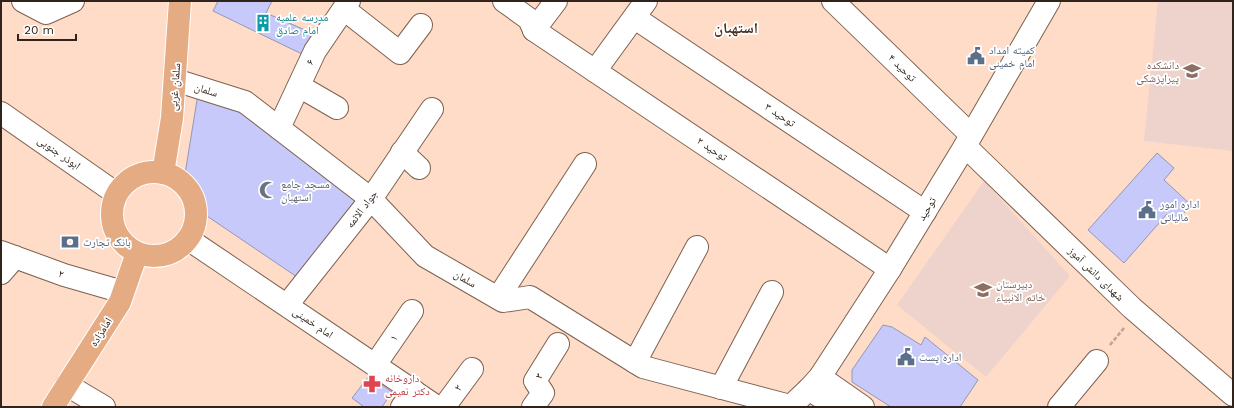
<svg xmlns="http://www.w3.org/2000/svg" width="1234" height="408" font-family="'Work Sans','Noto Naskh Arabic',sans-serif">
<rect width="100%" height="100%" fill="#fedcc7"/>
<g fill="#edd3cc">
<polygon points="1158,1 1233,1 1233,151 1144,141"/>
<polygon points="984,181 1070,276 986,377 897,305"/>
</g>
<g fill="#c6c9f9" stroke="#9497b7">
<polygon points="218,1 272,1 266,13 312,33 304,55 213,11"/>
<polygon points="198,94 234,104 358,200 300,279 201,212 184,180"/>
<polygon points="1157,153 1174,168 1164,180 1191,205 1176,222 1167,214 1124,263 1088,230"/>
<polygon points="883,325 892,327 921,345 925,337 978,380 960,407 891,407 852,382 852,370"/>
<polygon points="369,376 392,392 382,407 364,407 352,398"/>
</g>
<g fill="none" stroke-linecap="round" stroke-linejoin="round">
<g stroke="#7e614f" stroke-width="24">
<g id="minor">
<polyline points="23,1 46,13 73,1"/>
<polyline points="504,1 529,19 534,30"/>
<polyline points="833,1 971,135"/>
<polyline points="344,9 400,53 421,25"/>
<polyline points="635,18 925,212"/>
<polyline points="534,30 890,269"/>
<polyline points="534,30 556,1"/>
<polyline points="595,71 646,1"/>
<polyline points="175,80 245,102 371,199 425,256 503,301 530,297 643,367 790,406"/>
<polyline points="299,86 337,108"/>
<polyline points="1,113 117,194"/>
<polyline points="279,128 315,51 349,1"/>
<polyline points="965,146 1132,308 1233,395"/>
<polyline points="402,152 419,168"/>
<polyline points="188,239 437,407"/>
<polyline points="1,252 64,275 123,292"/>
<polyline points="1,273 15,257"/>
<polyline points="498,298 585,164"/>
<polyline points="287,305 371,199 432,109"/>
<polyline points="635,362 697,247"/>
<polyline points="375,365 412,311"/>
<polyline points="820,377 863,407"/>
<polyline points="67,385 104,407"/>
<polyline points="721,388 772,292"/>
<polyline points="809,389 836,407"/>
<polyline points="402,407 414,391"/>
<polyline points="444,407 472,369"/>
<polyline points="533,407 543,393 535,381 558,344"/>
<polyline points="790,407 809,389 820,377 890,269 965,146 1049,1"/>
<polyline points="1059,407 1097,361"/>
</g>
</g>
<g stroke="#fff" stroke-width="24">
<g id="major">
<circle cx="154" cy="214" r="42"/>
<polyline points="163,173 172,118 180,1"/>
<polyline points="53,407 120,302 137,253"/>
</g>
</g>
<polyline stroke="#bfa493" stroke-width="2.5" stroke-dasharray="4 2" stroke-linecap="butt" points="1110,345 1124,328"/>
<use href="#minor" stroke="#fff" stroke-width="22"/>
<use href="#major" stroke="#e5ab83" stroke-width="22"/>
</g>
<defs>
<g id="building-bare" transform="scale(1.38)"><path d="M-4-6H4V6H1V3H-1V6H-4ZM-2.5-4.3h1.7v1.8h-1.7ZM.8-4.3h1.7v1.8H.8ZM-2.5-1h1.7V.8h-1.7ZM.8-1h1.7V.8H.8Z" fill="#0f9aa8" stroke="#fff" stroke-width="2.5" paint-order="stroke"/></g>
<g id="civic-bare" transform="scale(1.38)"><path d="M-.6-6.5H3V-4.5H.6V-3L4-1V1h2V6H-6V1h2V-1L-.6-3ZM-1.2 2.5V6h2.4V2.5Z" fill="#5c6f8a" stroke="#fff" stroke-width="2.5" paint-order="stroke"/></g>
<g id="university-bare" transform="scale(1.38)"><path d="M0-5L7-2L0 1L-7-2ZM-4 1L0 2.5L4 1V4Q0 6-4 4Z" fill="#8d6e63" stroke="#fff" stroke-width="2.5" paint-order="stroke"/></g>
<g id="mosque-bare" transform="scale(1.38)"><path d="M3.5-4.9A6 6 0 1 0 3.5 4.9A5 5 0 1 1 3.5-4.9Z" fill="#6b7280" stroke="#fff" stroke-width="2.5" paint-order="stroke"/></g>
<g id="bank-bare" transform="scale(1.38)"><path d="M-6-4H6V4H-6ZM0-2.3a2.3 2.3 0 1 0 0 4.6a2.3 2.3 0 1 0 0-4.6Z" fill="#5c6f8a" stroke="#fff" stroke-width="2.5" paint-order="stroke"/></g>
<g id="school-bare" transform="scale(1.38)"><path d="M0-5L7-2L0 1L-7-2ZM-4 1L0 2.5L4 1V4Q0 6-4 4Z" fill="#8d6e63" stroke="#fff" stroke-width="2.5" paint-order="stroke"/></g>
<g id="pharmacy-bare" transform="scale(1.38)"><path d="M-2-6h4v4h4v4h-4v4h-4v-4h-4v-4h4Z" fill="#e0444e" stroke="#fff" stroke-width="2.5" paint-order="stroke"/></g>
</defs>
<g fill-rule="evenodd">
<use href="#building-bare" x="263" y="23"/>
<use href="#civic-bare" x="976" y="56"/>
<use href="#university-bare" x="1192" y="71"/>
<use href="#mosque-bare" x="268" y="190"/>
<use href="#civic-bare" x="1147" y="210"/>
<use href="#bank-bare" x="70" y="242"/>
<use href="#school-bare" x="983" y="290"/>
<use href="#civic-bare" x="906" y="357"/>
<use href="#pharmacy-bare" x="372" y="384"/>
</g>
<g text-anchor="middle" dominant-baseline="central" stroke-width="3.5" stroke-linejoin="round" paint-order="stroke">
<g font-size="11" fill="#0d838f" stroke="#fff" text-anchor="start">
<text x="276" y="17">مدرسه علمیه<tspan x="276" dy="13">امام صادق</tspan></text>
</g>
<g font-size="11" fill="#4e5e75" stroke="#fff" text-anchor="start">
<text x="989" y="50">کمیته امداد<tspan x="989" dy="13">امام خمینی</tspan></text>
<text x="1160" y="204">اداره امور<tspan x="1160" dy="13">مالیاتی</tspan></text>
<text x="83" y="242">بانک تجارت</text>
<text x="919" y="357">اداره پست</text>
</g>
<g font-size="11" fill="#2f231b" stroke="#fff">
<text transform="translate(310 62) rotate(-65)">۶</text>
<text transform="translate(902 68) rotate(44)">توحید ۴</text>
<text transform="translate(175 87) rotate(-86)">سلمان غربی</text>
<text transform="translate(206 90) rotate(17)">سلمان</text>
<text transform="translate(780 115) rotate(34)">توحید ۳</text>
<text transform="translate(712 149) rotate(34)">توحید ۲</text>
<text transform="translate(59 153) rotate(35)">ابوذر جنوبی</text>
<text transform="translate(362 209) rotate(-53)">جواد الائمه</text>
<text transform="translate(927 209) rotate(-59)">توحید</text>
<text transform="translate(61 274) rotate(19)">۲</text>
<text transform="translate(1096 274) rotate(44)">شهدای دانش آموز</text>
<text transform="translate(465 279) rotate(30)">سلمان</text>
<text transform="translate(313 323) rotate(34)">امام خمینی</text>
<text transform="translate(101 332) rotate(-58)">امامزاده</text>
<text transform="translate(394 338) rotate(-56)">۱</text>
<text transform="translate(539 376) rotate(-65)">۳</text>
<text transform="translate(458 388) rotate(-54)">۲</text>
</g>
<g font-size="11" fill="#785e54" stroke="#fff" text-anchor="end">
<text x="1179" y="65">دانشکده<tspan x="1179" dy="13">پیراپزشکی</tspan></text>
<text x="996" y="284" text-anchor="start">دبیرستان<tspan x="996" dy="13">خاتم الانبیاء</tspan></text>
</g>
<g font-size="11" fill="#5b616d" stroke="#fff" text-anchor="start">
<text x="281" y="184">مسجد جامع<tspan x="281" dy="13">استهبان</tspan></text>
</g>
<g font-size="11" fill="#be3a42" stroke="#fff" text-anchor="start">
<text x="385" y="378">داروخانه<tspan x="385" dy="13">دکتر نعیمی</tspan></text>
</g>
<g font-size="15" font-weight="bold" fill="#4c3221" stroke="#fff">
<text x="736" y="28">استهبان</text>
</g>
</g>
<rect width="1234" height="408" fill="none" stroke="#2f231b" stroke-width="4"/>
<path d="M18 34v6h58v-6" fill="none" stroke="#2f231b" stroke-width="2"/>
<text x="24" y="34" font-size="12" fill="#2f231b" stroke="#ffffff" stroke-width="3" paint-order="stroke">20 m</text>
</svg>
